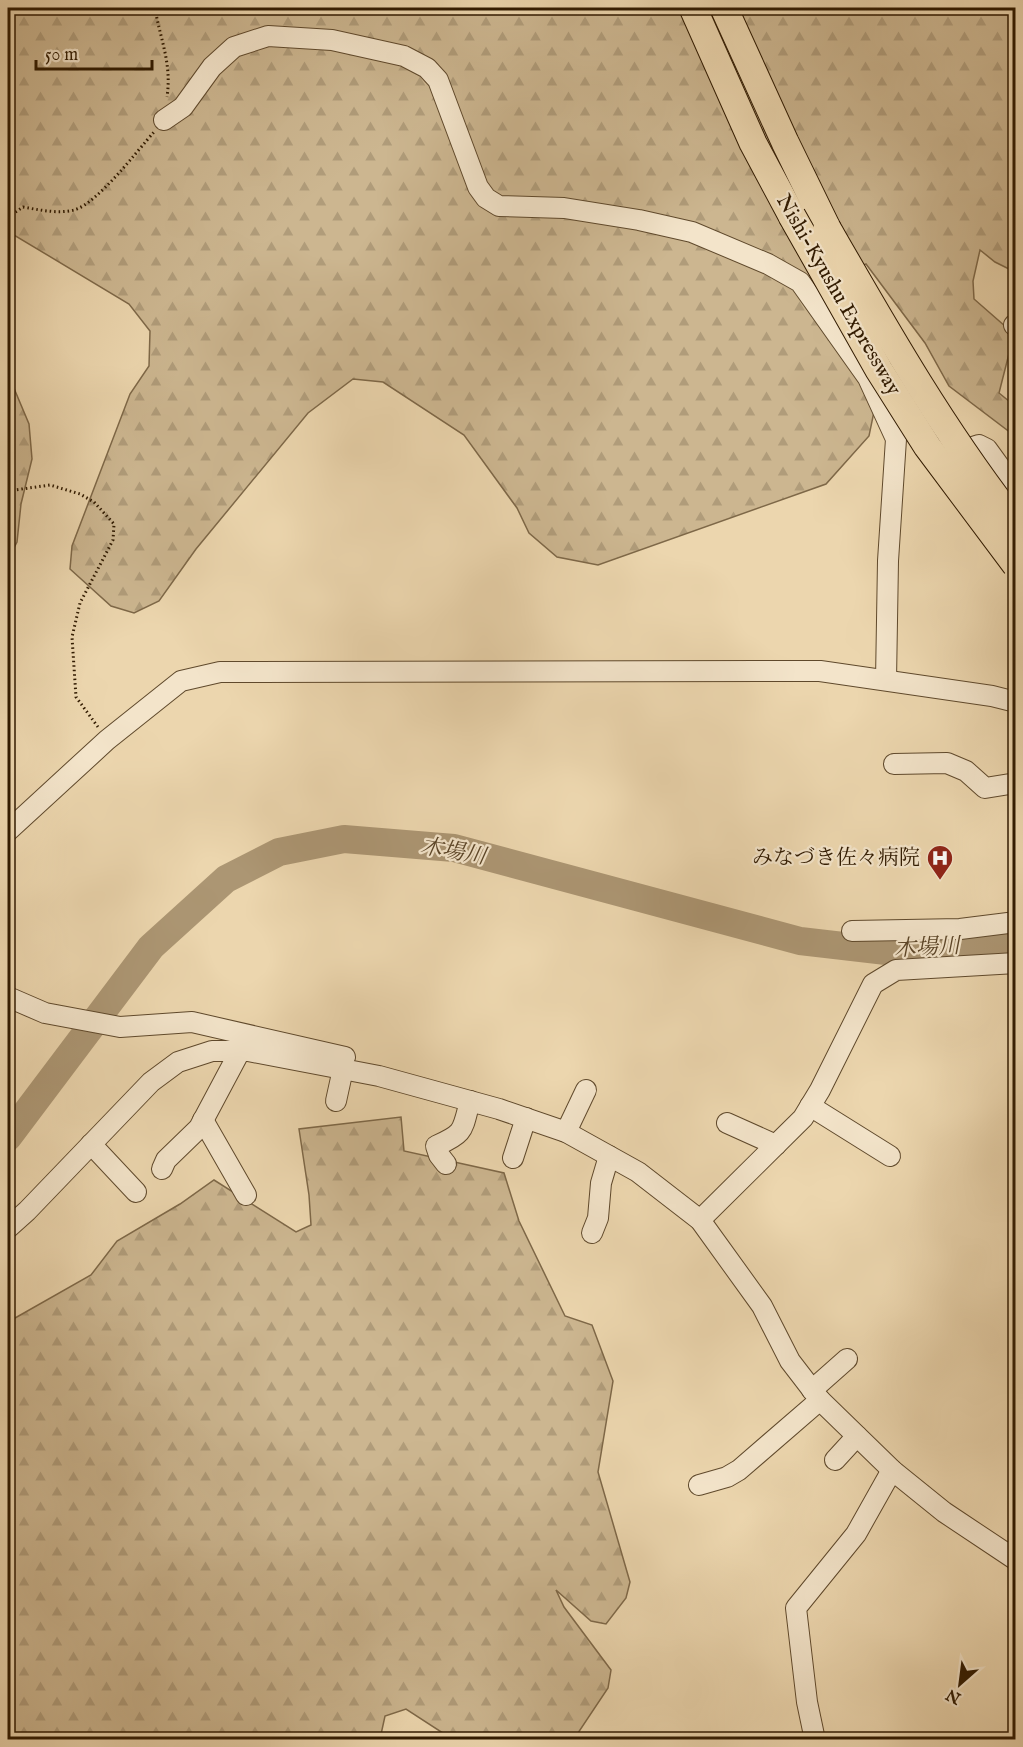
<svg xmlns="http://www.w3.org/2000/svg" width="1023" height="1747" font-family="'IM FELL English','Noto Serif JP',serif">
<defs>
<pattern id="forest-firs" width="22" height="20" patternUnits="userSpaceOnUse" patternTransform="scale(1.5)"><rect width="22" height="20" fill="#ccb690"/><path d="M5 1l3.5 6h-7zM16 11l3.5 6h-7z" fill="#b09c7a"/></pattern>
</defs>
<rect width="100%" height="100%" fill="#ecd6ae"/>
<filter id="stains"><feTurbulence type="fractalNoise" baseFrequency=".00333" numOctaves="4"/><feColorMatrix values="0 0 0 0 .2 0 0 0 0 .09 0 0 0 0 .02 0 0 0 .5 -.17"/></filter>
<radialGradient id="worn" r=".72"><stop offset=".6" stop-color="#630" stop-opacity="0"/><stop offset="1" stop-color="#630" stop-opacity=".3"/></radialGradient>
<g fill="url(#forest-firs)" stroke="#7e6848" stroke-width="1.5">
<polygon points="8,8 1015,8 1015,272 995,262 980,250 973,281 974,299 1014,334 999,393 1015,406 1015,436 949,386 925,343 866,264 803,291 876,402 869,436 826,484 598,565 557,557 529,533 517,508 464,435 383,382 353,379 308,413 196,549 159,601 134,613 111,606 70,569 72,546 130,394 149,366 150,331 129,304 14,235 8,236"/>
<polygon points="8,374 29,424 32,459 21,504 17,542 8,559"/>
<polygon points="401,1117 404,1151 504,1173 519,1221 565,1316 592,1325 613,1381 598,1472 630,1582 626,1598 606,1624 591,1621 556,1590 564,1607 611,1670 608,1688 574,1739 452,1739 406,1709 385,1716 380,1739 17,1739 8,1724 8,1322 91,1275 117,1241 180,1204 214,1180 296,1232 311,1225 309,1195 299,1129"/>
</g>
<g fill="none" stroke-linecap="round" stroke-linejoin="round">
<polyline stroke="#ac9673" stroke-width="28" points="8,1137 151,947 226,879 279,852 344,839 454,848 800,941 895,952 1016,943"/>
<g stroke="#5f492c" stroke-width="22">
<g id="minor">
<polyline points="164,120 183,107 212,67 234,47 268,36 332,40 404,56 427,68 438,80 478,187 486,198 499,206 564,208 639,220 692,232 768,264 800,282 868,378 896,439 888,561 886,680"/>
<polyline points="1014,325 1016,326"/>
<polyline points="951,454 979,445 987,449 1016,489"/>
<polyline points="894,764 947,763 966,771 985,788 1016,783"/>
<polyline points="8,831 107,740 181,681 220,672 820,671 992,696 1016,702"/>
<polyline points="852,931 960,929 1016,922"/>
<polyline points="8,997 45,1013 120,1027 192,1022 345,1057"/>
<polyline points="336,1101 343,1069"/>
<polyline points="810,1106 890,1156"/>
<polyline points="203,1120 246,1195"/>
<polyline points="727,1123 776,1145"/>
<polyline points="566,1132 586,1090"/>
<polyline points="91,1144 136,1192"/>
<polyline points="513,1158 526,1118"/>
<path d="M 446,1164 L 439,1155 L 436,1146 C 465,1133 462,1131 470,1101"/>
<polyline points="162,1169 166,1160 199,1128 240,1051"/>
<polyline points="700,1220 803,1118 820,1090 873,984 896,970 1016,963"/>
<polyline points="8,1228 27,1211 151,1082 178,1062 212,1051 248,1051 379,1076 499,1109 566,1132 638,1172 700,1220 762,1306 790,1361 820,1400 892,1470 944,1512 1016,1560"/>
<polyline points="592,1233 598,1218 601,1183 609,1156"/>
<polyline points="812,1390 847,1359"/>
<polyline points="835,1460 857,1436"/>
<polyline points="699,1485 727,1477 739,1470 820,1400"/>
<polyline points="815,1740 807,1702 796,1608 856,1534 892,1470"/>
</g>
</g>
<g stroke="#301a00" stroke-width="29">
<g id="highway">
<polyline points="693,8 753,143 792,216"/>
<polyline points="724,8 785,142 827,228"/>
</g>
</g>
<g stroke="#301a00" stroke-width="3" stroke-dasharray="1.5 3" stroke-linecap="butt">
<path d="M 155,8 C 160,39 172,63 167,97"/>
<path d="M 8,217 L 23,207 C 40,210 57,214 74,210 C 97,204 137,151 154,132"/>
<polyline points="8,491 50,485 80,494 94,502 114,524 113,540 80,603 72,637 76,697 98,727"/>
</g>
<use href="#minor" stroke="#f3e4ca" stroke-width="20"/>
<use href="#highway" stroke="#ecd6ae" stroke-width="27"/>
<g stroke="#301a00" stroke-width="29" stroke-linecap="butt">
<g id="highway-bridge">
<polyline points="792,216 879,370 927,446 1016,565"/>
<path d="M 827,228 C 885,329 943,431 1016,524"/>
</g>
</g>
<use href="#highway-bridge" stroke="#ecd6ae" stroke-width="27"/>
</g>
<defs>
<g id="hospital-pin" transform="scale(1.35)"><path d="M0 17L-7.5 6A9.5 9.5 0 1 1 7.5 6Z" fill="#8f2418" stroke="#f3e4ca"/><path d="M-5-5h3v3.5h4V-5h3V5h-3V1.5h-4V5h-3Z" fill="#fff"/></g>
</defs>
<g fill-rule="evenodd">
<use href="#hospital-pin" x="940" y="858"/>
</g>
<g text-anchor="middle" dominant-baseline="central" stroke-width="4.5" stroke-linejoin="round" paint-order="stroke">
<g font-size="21" fill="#301a00" stroke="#f3e4ca">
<text transform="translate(838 295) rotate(60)">Nishi-Kyushu Expressway</text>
</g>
<g font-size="21" fill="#301a00" stroke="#f3e4ca" text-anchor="end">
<text x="920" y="858">みなづき佐々病院</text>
</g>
<g font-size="22" font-style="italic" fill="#5b4528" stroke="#f3e4ca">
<text transform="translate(453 852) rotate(10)">木場川</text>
<text transform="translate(927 948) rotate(-3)">木場川</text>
</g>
</g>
<rect width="1023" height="1747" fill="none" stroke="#ecd6ae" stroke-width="30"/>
<rect x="9" y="9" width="1005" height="1729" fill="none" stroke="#301a00" stroke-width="3"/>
<rect x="15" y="15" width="993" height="1717" fill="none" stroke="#301a00" stroke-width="1.5"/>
<g transform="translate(960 1684) rotate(208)" stroke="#f3e4ca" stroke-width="4.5" paint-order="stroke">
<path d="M0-4.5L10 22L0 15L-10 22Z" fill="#301a00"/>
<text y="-9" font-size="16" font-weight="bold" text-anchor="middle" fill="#301a00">N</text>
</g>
<path d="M36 60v9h116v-9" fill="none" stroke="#301a00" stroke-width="3"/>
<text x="45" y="60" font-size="18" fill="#301a00" stroke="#f3e4ca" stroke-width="4.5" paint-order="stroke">50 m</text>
<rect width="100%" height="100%" filter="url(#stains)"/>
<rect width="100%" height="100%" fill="url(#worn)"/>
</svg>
